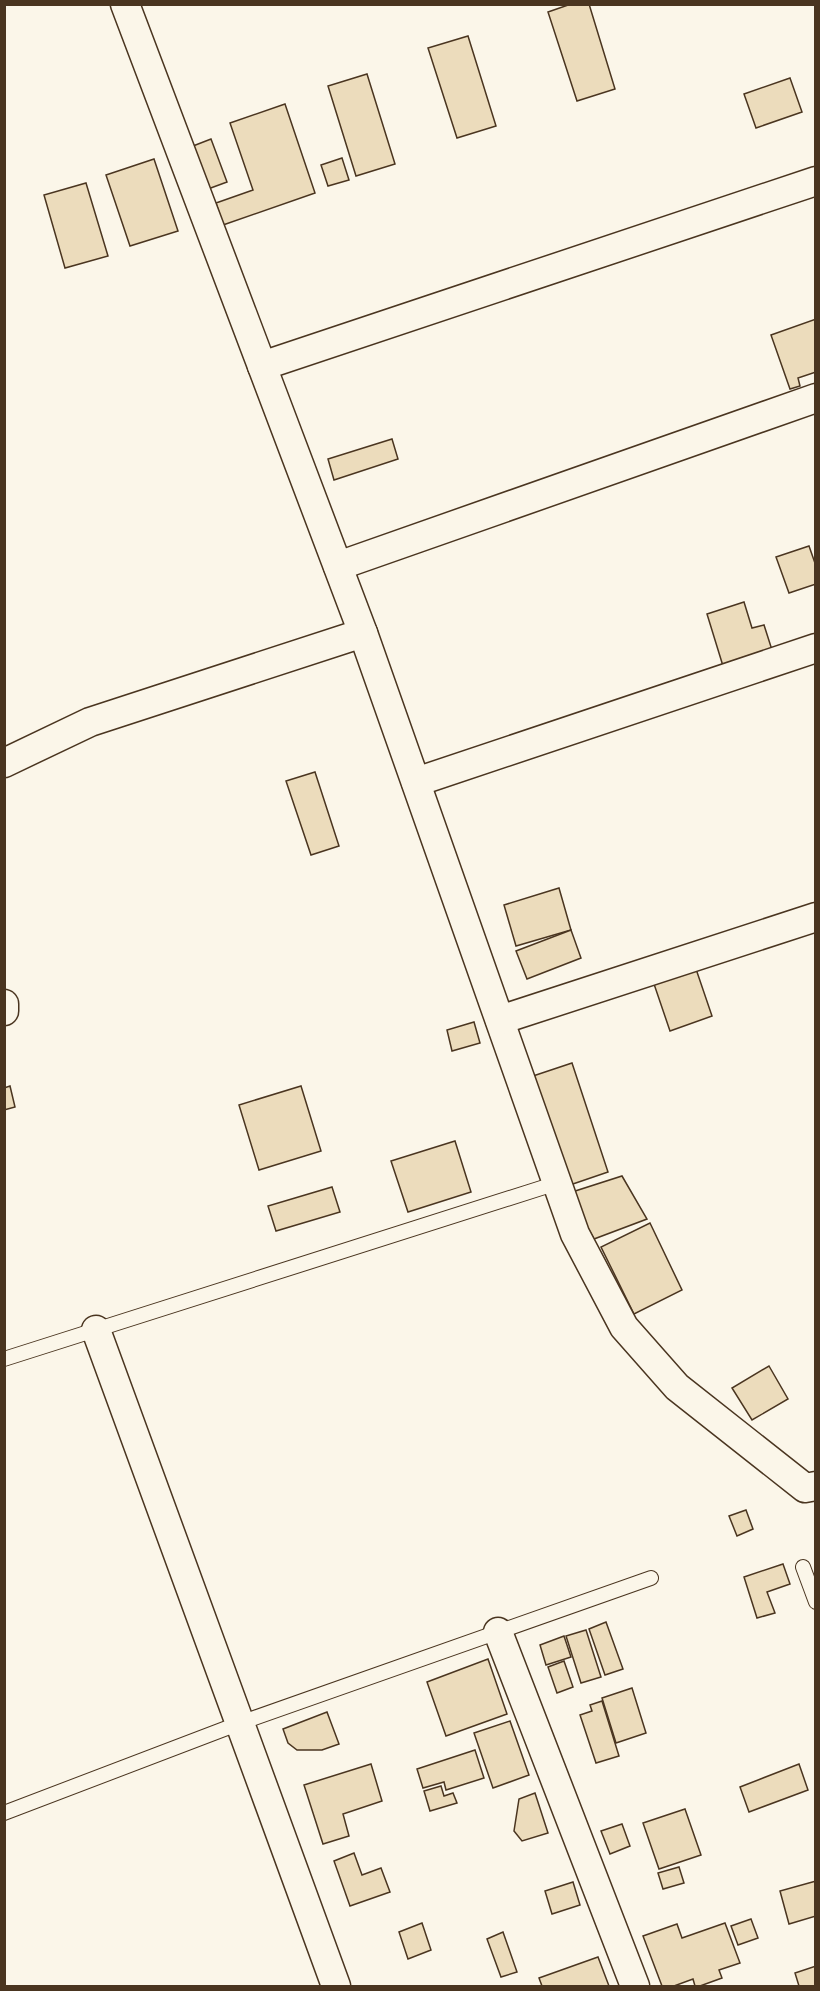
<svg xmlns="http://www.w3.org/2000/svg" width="820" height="1991" font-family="'Times New Roman',serif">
<rect width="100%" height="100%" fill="#fbf6e9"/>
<g fill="#ecdcbc" stroke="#4a3520" stroke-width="1.5">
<polygon points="571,4 589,4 615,89 577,101 548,12"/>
<polygon points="468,36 496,126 457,138 428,48"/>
<polygon points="367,74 395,164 356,176 328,86"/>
<polygon points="790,78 802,112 756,128 744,94"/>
<polygon points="285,104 315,193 223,225 216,203 253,190 230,123"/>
<polygon points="211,139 227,182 208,189 193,146"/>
<polygon points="342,158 349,180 328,186 321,165"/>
<polygon points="154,159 178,231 130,246 106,175"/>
<polygon points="86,183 108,256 65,268 44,195"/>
<polygon points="816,319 816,372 798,378 800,386 790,389 771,335"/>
<polygon points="392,439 398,459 334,480 328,459"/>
<polygon points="809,546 816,566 816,584 789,593 776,557"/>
<polygon points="744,602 752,628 764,625 772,650 723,666 707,614"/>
<polygon points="315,772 339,846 311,855 286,781"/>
<polygon points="559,888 571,930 516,946 504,905"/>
<polygon points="571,930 581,958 527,979 516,951"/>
<polygon points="696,969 712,1016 670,1031 654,984"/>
<polygon points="474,1022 480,1043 452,1051 447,1030"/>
<polygon points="572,1063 608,1172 567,1186 530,1077"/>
<polygon points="10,1086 15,1107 4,1110 4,1088"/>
<polygon points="301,1086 321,1151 259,1170 239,1105"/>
<polygon points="455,1141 471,1192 408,1212 391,1161"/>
<polygon points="622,1176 647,1219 594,1239 569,1193"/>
<polygon points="332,1187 340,1212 276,1231 268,1206"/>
<polygon points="650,1223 682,1290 634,1314 601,1247"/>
<polygon points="769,1366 788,1399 752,1420 732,1388"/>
<polygon points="746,1510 753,1529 737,1536 729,1516"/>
<polygon points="783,1564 790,1584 767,1592 775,1613 757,1618 744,1577"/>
<polygon points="606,1622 623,1669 605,1675 589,1629"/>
<polygon points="586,1630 601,1677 581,1683 566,1636"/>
<polygon points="564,1636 571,1657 546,1665 540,1645"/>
<polygon points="488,1659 507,1714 446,1736 427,1682"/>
<polygon points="564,1661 573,1687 557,1693 548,1667"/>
<polygon points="632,1688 646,1733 616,1743 602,1698"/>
<polygon points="602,1701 619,1756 596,1763 580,1715 592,1711 590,1705"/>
<polygon points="327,1712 339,1744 322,1750 297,1750 288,1743 283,1729"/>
<polygon points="510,1721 529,1775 493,1788 474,1733"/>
<polygon points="475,1750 484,1778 446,1790 444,1782 423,1788 417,1769"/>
<polygon points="371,1764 382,1801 343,1814 349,1836 323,1844 304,1785"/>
<polygon points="799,1764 808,1790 749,1812 740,1787"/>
<polygon points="441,1786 444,1796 453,1793 457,1803 430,1811 424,1791"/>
<polygon points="535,1793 548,1833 522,1841 514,1831 519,1799"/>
<polygon points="685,1809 701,1855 659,1869 643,1823"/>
<polygon points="622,1824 630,1846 610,1854 601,1831"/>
<polygon points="354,1853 362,1875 381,1868 390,1892 350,1906 334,1861"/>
<polygon points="679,1867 684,1883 663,1889 658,1873"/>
<polygon points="816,1881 816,1916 789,1924 780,1891"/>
<polygon points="573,1882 580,1905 552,1914 545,1891"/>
<polygon points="751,1919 758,1938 738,1945 731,1926"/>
<polygon points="422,1923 431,1950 408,1959 399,1932"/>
<polygon points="725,1923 740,1963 719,1970 722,1978 700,1986 695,1986 693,1979 674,1986 662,1986 643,1936 677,1924 682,1938"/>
<polygon points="503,1932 517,1972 501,1977 487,1939"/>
<polygon points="598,1957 609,1986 542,1986 539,1978"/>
<polygon points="816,1966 816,1986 799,1986 795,1973"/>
</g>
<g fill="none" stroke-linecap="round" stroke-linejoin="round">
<g stroke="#4a3520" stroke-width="16">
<g id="service">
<polyline points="4,1359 557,1183"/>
<polyline points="803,1567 816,1602"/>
<polyline points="4,1813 240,1723 651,1578"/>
</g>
</g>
<g stroke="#4a3520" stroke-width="31">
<g id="minor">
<polyline points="125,4 363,633 575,1234 624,1327 677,1387 805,1488 816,1486"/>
<polyline points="262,366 816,181"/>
<polyline points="338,566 816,398"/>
<polyline points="4,763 90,722 363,633"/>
<polyline points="416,782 816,648"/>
<polyline points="4,1004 4,1011"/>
<polyline points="500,1020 816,917"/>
<polyline points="96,1330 336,1986"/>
<polyline points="498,1632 635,1986"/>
</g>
</g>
<use href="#service" stroke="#fbf6e9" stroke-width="14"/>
<use href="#minor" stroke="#fbf6e9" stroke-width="28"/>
</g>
<rect width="820" height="1991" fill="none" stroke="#4a3520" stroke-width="12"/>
</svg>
